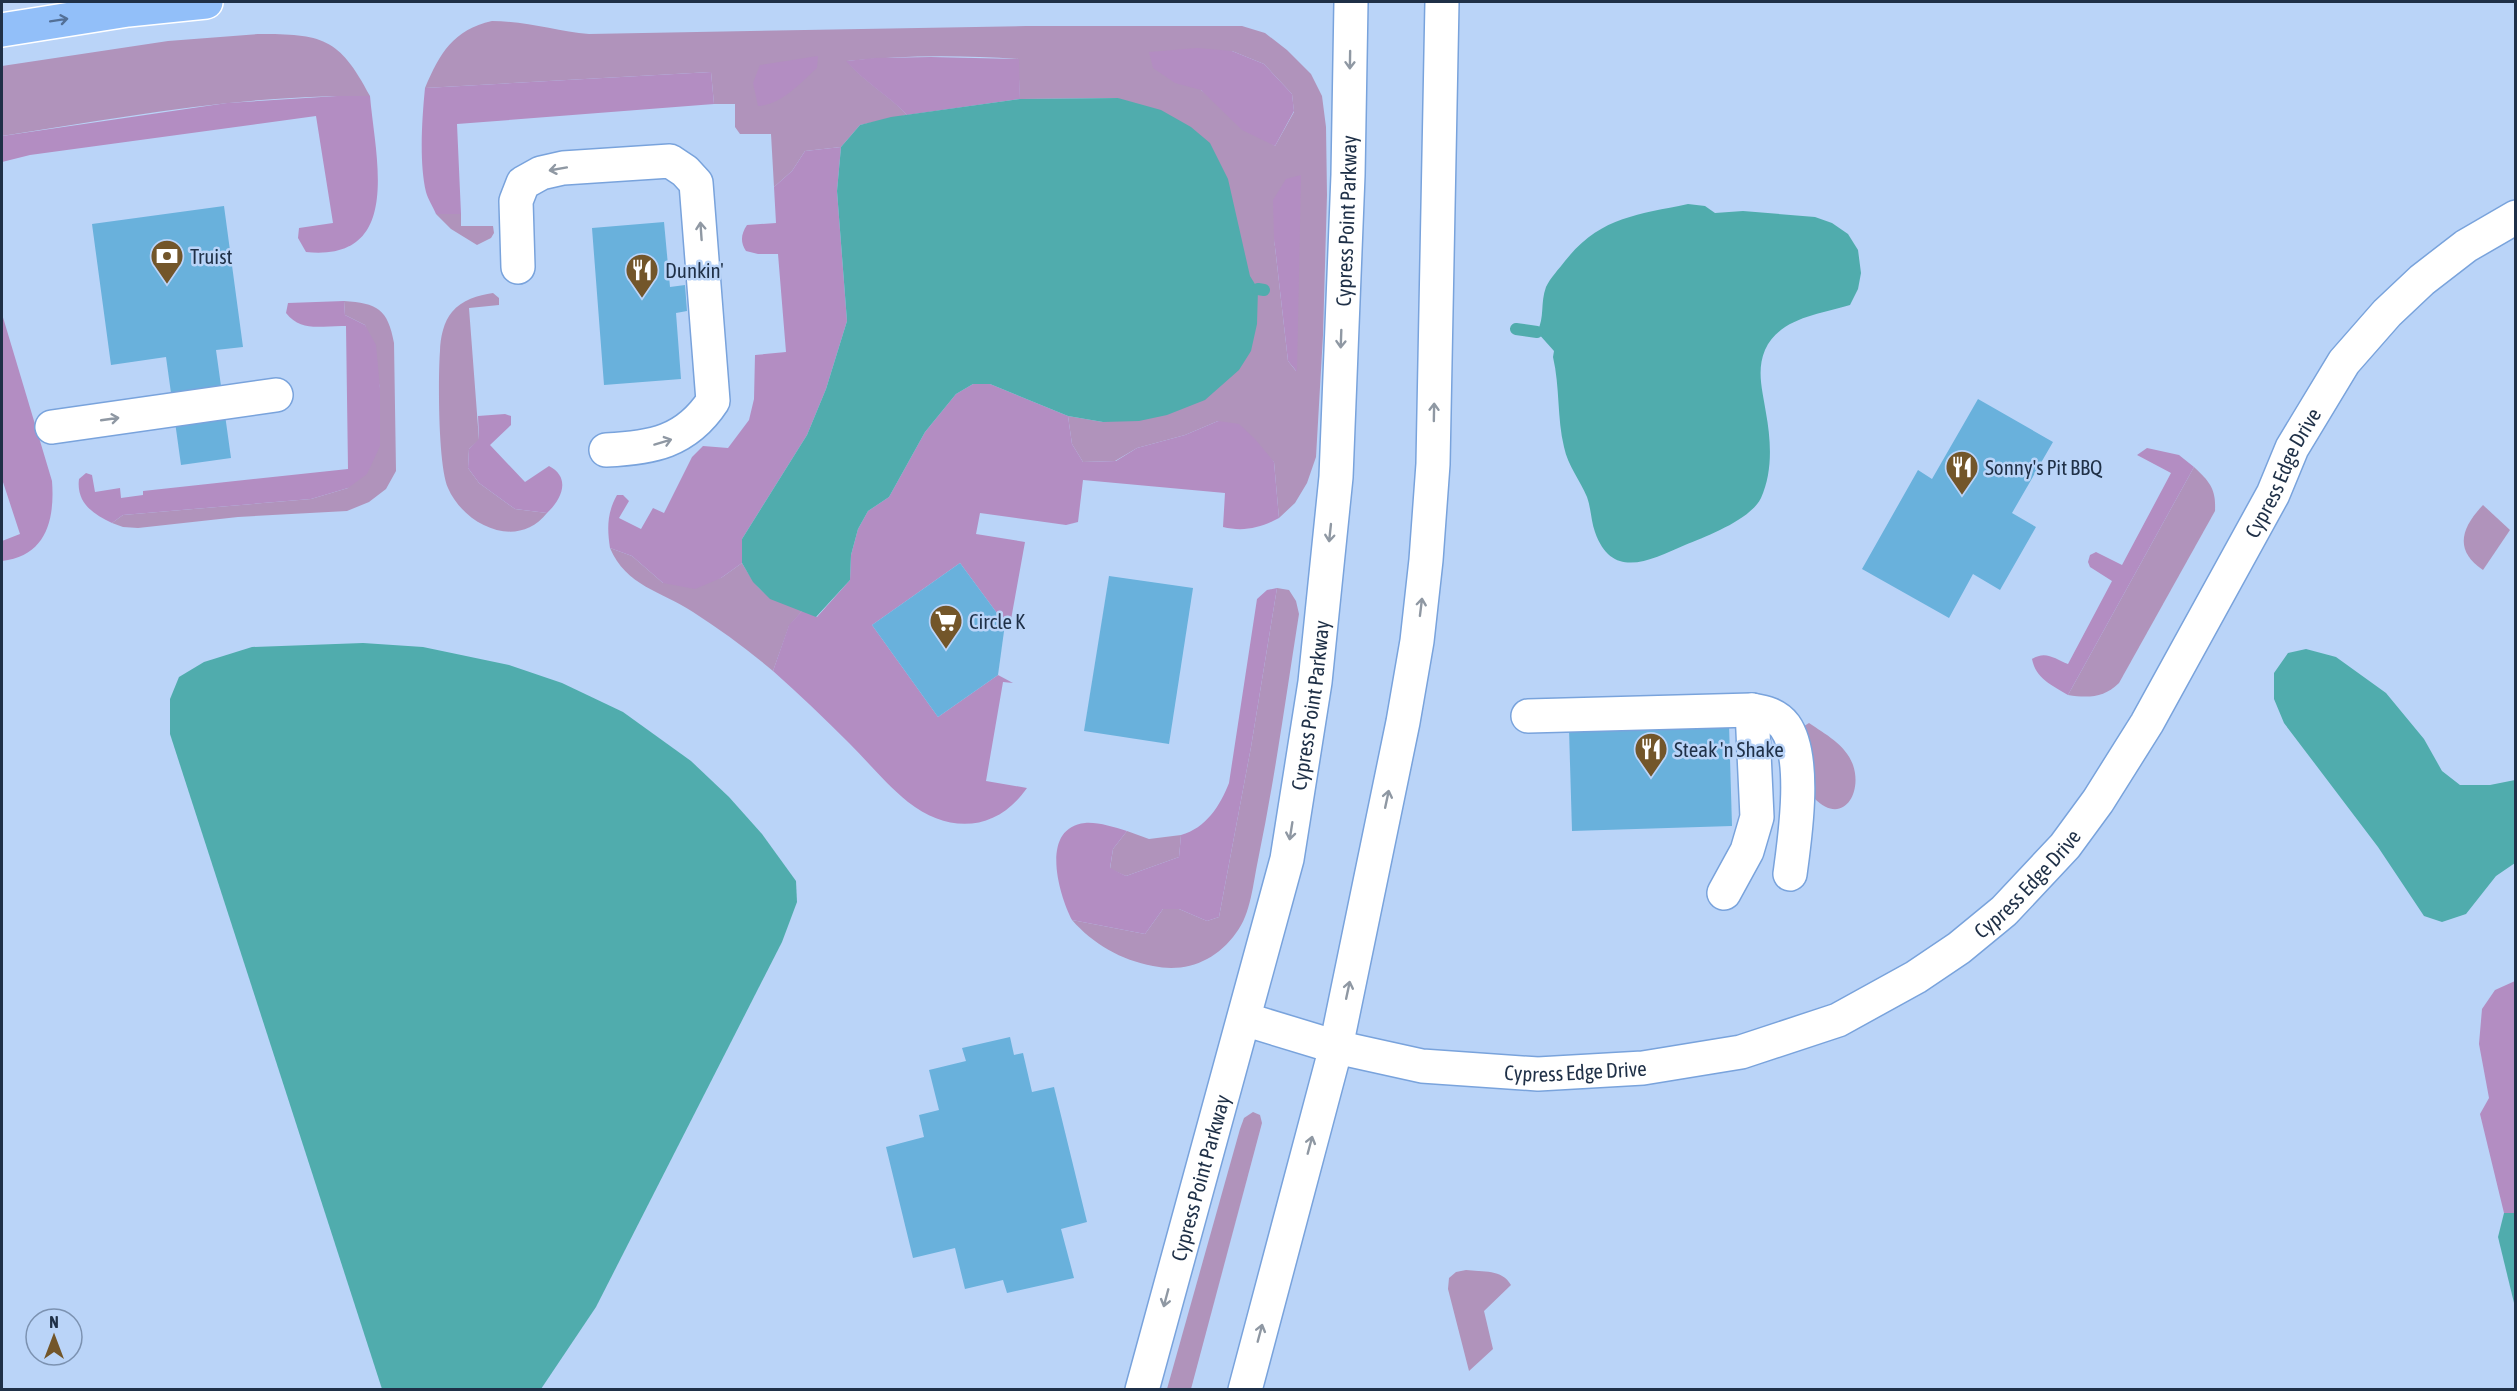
<svg xmlns="http://www.w3.org/2000/svg" width="2517" height="1391" font-family="'Asap Condensed',sans-serif">
<rect width="100%" height="100%" fill="#bad4f8"/>
<g fill="#b093bb" fill-rule="evenodd">
<path d="M 492,21 C 525,21 557,31 589,34 L 1026,26 L 1242,26 L 1265,33 L 1287,50 L 1311,74 L 1322,96 L 1326,127 L 1327,195 L 1323,335 L 1316,457 L 1307,483 L 1295,503 L 1279,518 L 1274,462 L 1218,421 L 1185,435 L 1137,448 L 1115,461 L 1083,462 L 1072,444 L 1068,416 L 1103,422 L 1258,289 L 1118,98 L 1020,99 L 1018,59 C 962,55 903,55 847,61 C 864,82 889,95 907,115 L 860,125 L 841,147 L 805,151 L 792,171 L 774,187 L 771,134 L 740,134 L 735,127 L 735,104 L 714,104 L 711,72 L 425,88 C 440,53 453,30 492,21 ZM 1232,51 L 1264,64 L 1292,94 L 1294,112 L 1275,146 L 1201,90 ZM 1274,238 L 1296,371 L 1288,361 Z"/>
<path d="M 258,34 C 322,34 339,37 370,96 C 246,94 123,117 2,136 L 2,66 L 168,41 Z"/>
<polygon points="436,214 461,214 461,226 493,226 494,233 491,238 477,245 451,229"/>
<path d="M 493,293 L 499,298 L 499,305 L 469,308 L 479,440 L 469,449 L 468,468 L 479,483 L 515,509 L 547,513 C 517,551 464,525 448,488 C 438,466 438,377 440,351 C 440,338 444,321 452,312 C 462,300 478,295 493,293 Z"/>
<path d="M 344,301 C 377,303 388,309 394,343 L 396,471 L 386,489 L 369,502 L 347,511 L 238,517 L 138,528 L 123,527 L 112,523 L 123,515 L 311,499 L 348,488 L 380,388 L 365,325 L 345,315 Z"/>
<path d="M 2194,467 C 2210,482 2216,489 2215,511 L 2119,683 C 2104,698 2088,698 2068,695 Z"/>
<path d="M 2483,505 L 2510,530 L 2483,570 C 2453,550 2462,527 2483,505 Z"/>
<path d="M 610,548 L 632,556 L 663,583 L 721,578 L 742,563 C 761,596 768,598 803,610 L 789,626 L 773,671 C 748,650 721,630 693,612 C 661,591 626,586 610,548 Z"/>
<path d="M 1277,588 L 1289,590 L 1296,601 L 1299,614 C 1286,696 1275,778 1258,860 C 1253,883 1251,914 1236,933 C 1216,961 1186,973 1153,966 C 1121,960 1093,944 1072,920 L 1145,934 L 1163,909 L 1179,909 L 1207,921 L 1219,917 L 1251,747 Z"/>
<path d="M 1809,723 C 1825,734 1846,745 1853,765 C 1863,794 1842,827 1814,798 L 1801,728 Z"/>
<polygon points="1127,831 1149,839 1181,835 1179,857 1126,876 1110,869 1113,849"/>
<polygon points="1253,1112 1260,1115 1262,1123 1191,1389 1167,1389 1240,1129 1244,1118"/>
<path d="M 1466,1270 C 1483,1272 1502,1269 1511,1285 L 1484,1311 L 1493,1349 L 1469,1371 L 1448,1289 L 1449,1278 L 1456,1272 Z"/>
</g>
<g fill="#b38dc2">
<polygon points="1197,48 1232,51 1264,64 1292,94 1294,111 1275,146 1242,130 1201,90 1175,83 1153,68 1149,52"/>
<path d="M 818,56 L 817,68 C 799,84 783,104 758,106 L 753,83 L 760,65 Z"/>
<path d="M 931,57 L 1019,59 L 1020,99 L 907,115 C 888,95 864,82 846,61 L 875,58 Z"/>
<path d="M 711,72 L 714,104 L 457,124 L 461,214 L 436,214 C 433,207 428,199 426,192 C 419,162 422,119 425,88 Z"/>
<path d="M 337,96 L 370,96 C 375,157 404,262 306,252 L 298,238 L 299,228 L 333,223 L 316,116 L 30,155 L 2,162 L 2,136 L 227,103 Z"/>
<path d="M 841,147 L 837,191 L 847,321 L 826,389 L 807,435 L 742,539 L 742,563 L 721,578 L 695,589 L 663,583 L 632,556 L 610,548 C 607,528 607,513 617,495 L 623,495 L 629,501 L 619,518 L 641,529 L 653,508 L 664,513 L 692,457 L 703,446 L 728,448 L 749,420 L 754,399 L 755,355 L 786,352 L 778,254 L 758,254 L 746,251 C 740,242 741,234 747,225 L 776,223 L 774,187 L 792,171 L 805,151 Z"/>
<polygon points="1301,175 1297,372 1288,361 1274,238 1273,200 1286,179"/>
<path d="M 344,301 L 345,315 L 365,325 L 376,345 L 380,388 L 380,446 L 367,474 L 348,488 L 311,499 L 123,515 L 112,523 C 93,514 76,503 79,479 L 86,473 L 92,475 L 95,492 L 120,488 L 121,498 L 143,495 L 143,491 L 348,469 L 346,326 C 322,325 302,333 286,313 L 288,303 Z"/>
<path d="M 2,314 L 52,481 C 55,520 46,556 2,561 L 2,541 L 20,534 L 2,479 Z"/>
<path d="M 973,384 L 990,384 L 1068,416 L 1072,444 L 1083,462 L 1116,461 L 1137,448 L 1185,435 L 1218,421 L 1239,424 L 1255,439 L 1274,462 L 1279,518 C 1261,528 1243,532 1223,527 L 1225,493 L 1083,480 L 1078,522 L 1066,525 L 980,513 L 976,534 L 1025,542 L 1010,625 L 1005,624 L 960,563 L 872,625 L 938,717 L 998,675 L 1013,683 L 1003,682 L 986,781 L 1027,788 C 996,832 949,834 908,802 C 887,785 868,762 849,743 C 824,718 799,694 773,671 L 789,625 L 803,610 L 817,617 L 850,580 L 851,555 L 858,529 L 868,511 L 889,497 L 925,432 L 956,394 Z"/>
<path d="M 505,414 L 511,416 L 511,425 L 490,445 L 525,482 L 549,466 C 572,478 561,500 547,513 L 515,509 L 479,483 L 468,468 L 469,449 L 479,439 L 478,416 Z"/>
<path d="M 2147,448 L 2179,455 L 2194,467 L 2068,695 C 2052,685 2036,679 2032,659 C 2046,650 2055,659 2068,664 L 2112,581 L 2090,567 L 2088,562 L 2090,555 L 2096,552 L 2122,565 L 2171,473 L 2137,455 Z"/>
<path d="M 1277,588 L 1251,747 L 1219,917 L 1207,921 L 1179,909 L 1163,909 L 1145,934 L 1072,920 C 1059,895 1039,828 1085,823 C 1098,822 1113,827 1127,831 L 1113,849 L 1110,868 L 1126,876 L 1179,857 L 1181,835 C 1206,828 1220,806 1229,783 L 1257,599 L 1267,590 Z"/>
<polygon points="2515,981 2515,1213 2504,1213 2480,1114 2489,1098 2479,1044 2482,1009 2495,990"/>
</g>
<g fill="#50acad">
<polygon points="1118,98 1161,110 1191,127 1210,143 1228,179 1250,276 1258,289 1257,324 1251,351 1239,370 1205,400 1167,415 1139,421 1103,422 1068,416 990,384 973,384 956,394 925,432 889,497 868,511 858,529 851,555 850,580 816,617 770,599 753,582 742,563 742,539 807,435 826,389 847,321 837,191 841,147 860,125 891,117 1020,99"/>
<path d="M 1688,204 L 1705,206 L 1715,213 L 1743,211 L 1815,217 L 1832,223 L 1848,234 L 1858,250 L 1861,273 L 1858,289 L 1850,305 C 1820,314 1779,318 1765,350 C 1756,371 1763,392 1766,413 C 1771,441 1773,471 1761,498 C 1750,520 1707,536 1685,545 C 1651,560 1612,581 1595,532 C 1591,521 1591,508 1587,497 C 1580,480 1568,466 1564,447 C 1557,418 1560,387 1553,357 L 1554,351 L 1537,332 C 1545,317 1540,303 1546,287 C 1550,278 1559,269 1565,261 C 1600,217 1636,215 1688,204 Z"/>
<polygon points="363,643 423,647 509,665 562,683 623,712 691,761 729,797 762,834 796,881 797,902 782,942 596,1307 541,1389 382,1389 170,734 170,699 179,677 204,662 252,647"/>
<polygon points="2306,649 2336,657 2386,693 2424,739 2442,771 2460,785 2490,785 2515,780 2515,863 2496,876 2466,914 2442,922 2424,916 2378,847 2284,723 2274,699 2274,673 2288,653"/>
<polygon points="2504,1213 2515,1213 2515,1307 2498,1237"/>
</g>
<g fill="none" stroke-linecap="round" stroke-linejoin="round">
<g stroke="#50acad" stroke-width="12">
<polyline points="1258,289 1264,290"/>
<polyline points="1516,329 1537,332"/>
</g>
</g>
<g fill="#69b1dc">
<polygon points="224,206 243,347 216,350 231,458 181,465 166,357 111,365 92,224"/>
<polygon points="664,222 670,287 685,285 687,311 676,313 681,379 604,385 592,228"/>
<polygon points="1978,399 2053,442 2012,513 2036,527 2000,590 1973,574 1949,618 1862,569 1918,470 1932,479"/>
<polygon points="960,563 1005,624 998,675 938,717 872,625"/>
<polygon points="1109,576 1193,588 1169,744 1084,731"/>
<polygon points="1729,724 1732,826 1572,831 1569,729"/>
<polygon points="1010,1037 1014,1055 1023,1053 1032,1092 1054,1087 1087,1222 1061,1229 1074,1278 1007,1293 1003,1280 965,1289 955,1248 913,1258 886,1147 924,1137 919,1115 939,1110 929,1070 966,1061 962,1048"/>
</g>
<g fill="none" stroke-linecap="round" stroke-linejoin="round">
<g stroke="#79a3dc" stroke-width="36">
<g id="minor">
<path d="M 518,267 L 516,201 L 523,183 L 541,173 L 563,168 L 670,161 L 685,171 L 696,183 L 713,401 C 686,442 652,448 606,450"/>
<polyline points="52,427 276,395"/>
<path d="M 1528,716 L 1752,710 C 1765,712 1777,715 1785,726 C 1807,757 1795,837 1790,874"/>
<polyline points="1724,893 1747,851 1757,817 1752,710"/>
<path id="s1" d="M 1244,1019 L 1336,1047 L 1422,1066 L 1538,1074 L 1643,1068 L 1741,1052 L 1838,1020 L 1916,977 L 1959,948 L 2004,911 L 2065,846 L 2098,801 L 2147,723 L 2273,494 L 2292,448 L 2344,362 L 2387,313 L 2422,280 L 2466,246 L 2516,217"/>
<path id="s2" d="M 1142,1390 L 1287,859 L 1315,682 L 1336,477 L 1348,175 L 1351,2"/>
<polyline points="1245,1390 1336,1047 1403,722 1417,641 1426,560 1433,464 1442,2"/>
</g>
</g>
<g stroke="#fff" stroke-width="36">
<polyline id="major" points="2,30 128,10 206,2"/>
</g>
<use href="#minor" stroke="#fff" stroke-width="33"/>
<use href="#major" stroke="#92bff9" stroke-width="33"/>
</g>
<defs><path id="oneway-shaft" d="M-6 0H5M1.5-3L5.5 0L1.5 3" fill="none" stroke-width="1.6" stroke-linecap="round" stroke-linejoin="round" transform="scale(1.5)"/></defs>
<use stroke="#537097" href="#oneway-shaft" transform="translate(59 20) rotate(-9)"/>
<g stroke="#8f98a3">
<use href="#oneway-shaft" transform="translate(1350 60) rotate(91)"/>
<use href="#oneway-shaft" transform="translate(558 169) rotate(170)"/>
<use href="#oneway-shaft" transform="translate(701 231) rotate(-94)"/>
<use href="#oneway-shaft" transform="translate(1341 339) rotate(92)"/>
<use href="#oneway-shaft" transform="translate(1434 412) rotate(-89)"/>
<use href="#oneway-shaft" transform="translate(110 419) rotate(-8)"/>
<use href="#oneway-shaft" transform="translate(663 442) rotate(-17)"/>
<use href="#oneway-shaft" transform="translate(1330 533) rotate(96)"/>
<use href="#oneway-shaft" transform="translate(1421 607) rotate(-83)"/>
<use href="#oneway-shaft" transform="translate(1387 799) rotate(-78)"/>
<use href="#oneway-shaft" transform="translate(1291 831) rotate(99)"/>
<use href="#oneway-shaft" transform="translate(1348 990) rotate(-78)"/>
<use href="#oneway-shaft" transform="translate(1310 1145) rotate(-75)"/>
<use href="#oneway-shaft" transform="translate(1166 1298) rotate(105)"/>
<use href="#oneway-shaft" transform="translate(1260 1333) rotate(-75)"/>
</g>
<defs>
<g id="bank-pin" transform="scale(1.725)"><path d="M0 17L-7.5 6A9.5 9.5 0 1 1 7.5 6Z" fill="#73562a" stroke="#bad4f8"/><path d="M-6-4H6V4H-6ZM0-2.3a2.3 2.3 0 1 0 0 4.6a2.3 2.3 0 1 0 0-4.6Z" fill="#fff"/></g>
<g id="restaurant-pin" transform="scale(1.725)"><path d="M0 17L-7.5 6A9.5 9.5 0 1 1 7.5 6Z" fill="#73562a" stroke="#bad4f8"/><path d="M-5-6h1v4h1v-4h1v4h1v-4h1v5L-1.5 .5V6h-2V.5L-5-1ZM5-6V6H3V1.5H1.5Q1.5-4 5-6Z" fill="#fff"/></g>
<g id="supermarket-pin" transform="scale(1.725)"><path d="M0 17L-7.5 6A9.5 9.5 0 1 1 7.5 6Z" fill="#73562a" stroke="#bad4f8"/><path d="M-6-5.5h2.5l.6 2H6L4.5 2H-2.5L-4.4-4H-6ZM-1.5 3.2a1.3 1.3 0 1 0 .1 0ZM3 3.2a1.3 1.3 0 1 0 .1 0Z" fill="#fff"/></g>
</defs>
<g fill-rule="evenodd">
<use href="#bank-pin" x="167" y="256"/>
<use href="#restaurant-pin" x="642" y="270"/>
<use href="#restaurant-pin" x="1962" y="467"/>
<use href="#supermarket-pin" x="946" y="621"/>
<use href="#restaurant-pin" x="1651" y="749"/>
</g>
<g text-anchor="middle" dominant-baseline="central" stroke-width="5" stroke-linejoin="round" paint-order="stroke">
<g font-size="21" fill="#1f3047" stroke="#bad4f8">
<text stroke="none"><textPath href="#s2" startOffset="1192">Cypress Point Parkway</textPath></text>
<text stroke="none"><textPath href="#s1" startOffset="1328">Cypress Edge Drive</textPath></text>
<text stroke="none"><textPath href="#s2" startOffset="706">Cypress Point Parkway</textPath></text>
<text stroke="none"><textPath href="#s1" startOffset="842">Cypress Edge Drive</textPath></text>
<text stroke="none"><textPath href="#s1" startOffset="338">Cypress Edge Drive</textPath></text>
<text stroke="none"><textPath href="#s2" startOffset="220">Cypress Point Parkway</textPath></text>
</g>
<g font-size="21" fill="#1f3047" stroke="#bad4f8" text-anchor="start">
<text x="190" y="256">Truist</text>
<text x="665" y="270">Dunkin'</text>
<text x="1985" y="467">Sonny's Pit BBQ</text>
<text x="969" y="621">Circle K</text>
<text x="1674" y="749">Steak 'n Shake</text>
</g>
</g>
<rect width="2517" height="1391" fill="none" stroke="#1f3047" stroke-width="6"/>
<g transform="translate(54 1337)"><circle r="28" fill="#bad4f8" stroke="#7c92b1" stroke-width="1.5"/>
<path d="M0-4.5L10 22L0 15L-10 22Z" fill="#73562a"/>
<text y="-9" font-size="16" font-weight="bold" text-anchor="middle" fill="#1f3047">N</text>
</g>
</svg>
